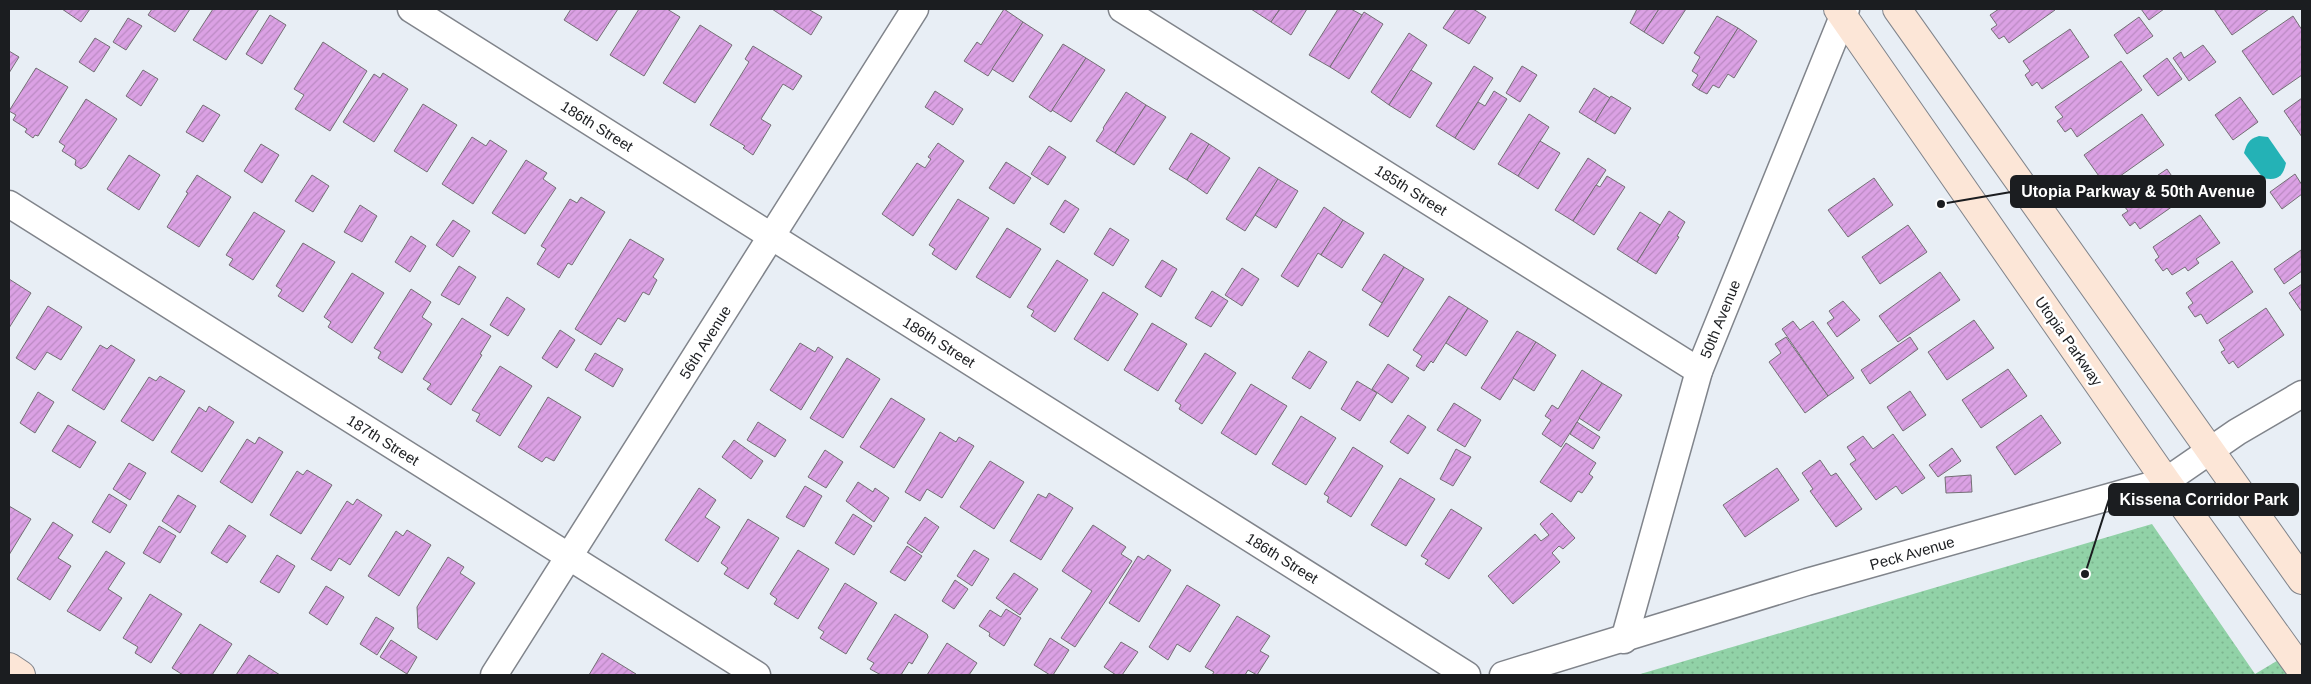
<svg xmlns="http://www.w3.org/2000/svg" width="2311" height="684" font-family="Helvetica,sans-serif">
<defs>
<pattern id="park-dots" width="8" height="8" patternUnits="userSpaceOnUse" patternTransform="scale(1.25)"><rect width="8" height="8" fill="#91d2a7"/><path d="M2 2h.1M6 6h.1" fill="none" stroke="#7cb48f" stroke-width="1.8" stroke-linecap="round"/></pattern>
<pattern id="building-hatch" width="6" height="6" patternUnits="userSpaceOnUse" patternTransform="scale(1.25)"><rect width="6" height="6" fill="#dba1e4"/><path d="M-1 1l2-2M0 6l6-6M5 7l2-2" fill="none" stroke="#bb8ac3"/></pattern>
</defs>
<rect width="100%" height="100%" fill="#e8eef5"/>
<polygon fill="url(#park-dots)" points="2152,524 2255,674 2302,646 2302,675 1637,675"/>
<path fill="#24b2b6" d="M 2259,136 L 2268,137 L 2286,163 C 2283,177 2277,181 2263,178 L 2244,153 C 2247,143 2249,139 2259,136 Z"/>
<g fill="url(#building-hatch)" stroke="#746f75">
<polygon points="62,9 90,9 81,22"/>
<polygon points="152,9 190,9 175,32 148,15"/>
<polygon points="213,9 259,9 226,60 193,40"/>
<polygon points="571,9 618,9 597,41 564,20"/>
<polygon points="639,9 667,9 680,17 644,76 610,55"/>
<polygon points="772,9 808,9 822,17 811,35"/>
<polygon points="1004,9 1023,22 988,76 964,61 977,42 981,45"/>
<polygon points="1251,9 1280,9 1271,22"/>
<polygon points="1280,9 1307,9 1291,35 1271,22"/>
<polygon points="1338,9 1351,9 1362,15 1330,67 1309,55"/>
<polygon points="1456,9 1473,9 1486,17 1469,44 1443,28"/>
<polygon points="1637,9 1659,9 1644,32 1630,23"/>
<polygon points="1659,9 1686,9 1663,44 1644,32"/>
<polygon points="1999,9 2054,9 2055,10 2009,43 2004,36 1999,39 1991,29 1997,25 1990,15"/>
<polygon points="2141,9 2164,9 2149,20"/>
<polygon points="2214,9 2269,9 2232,35"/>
<polygon points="1364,12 1383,24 1349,79 1330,67"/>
<polygon points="270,15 286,25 262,64 246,54"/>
<polygon points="1717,16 1738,28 1699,90 1692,85 1698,75 1692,71 1700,57 1694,53"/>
<polygon points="2293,16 2302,30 2302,75 2273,95 2242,51"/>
<polygon points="2139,17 2153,36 2127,54 2114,35"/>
<polygon points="128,18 142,26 126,50 113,42"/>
<polygon points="1023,22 1043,35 1013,82 992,69"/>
<polygon points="700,25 732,45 695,103 663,83"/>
<polygon points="1738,28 1757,41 1734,78 1728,74 1719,88 1713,85 1707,94 1699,90"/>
<polygon points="2070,29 2089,57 2042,89 2037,82 2032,86 2025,75 2030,71 2023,61"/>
<polygon points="1409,33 1427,45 1389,105 1371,92"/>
<polygon points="95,38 110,47 94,72 79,62"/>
<polygon points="323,42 367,71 330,131 295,109 304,95 294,89"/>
<polygon points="1063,44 1086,58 1051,112 1029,97"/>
<polygon points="2203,45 2216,62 2189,81 2173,58 2181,52 2184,58"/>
<polygon points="753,46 802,76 793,90 783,84 761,119 771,125 753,155 743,148 745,146 710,125 749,62 745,59"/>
<polygon points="9,51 19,57 9,73"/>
<polygon points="1086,58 1105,70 1071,122 1052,110"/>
<polygon points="2167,58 2182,79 2158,96 2143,76"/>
<polygon points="2121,61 2142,90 2077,137 2071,128 2065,132 2057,121 2063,117 2055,107"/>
<polygon points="1474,66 1493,78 1455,138 1436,126"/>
<polygon points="1522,66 1537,75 1520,102 1506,93"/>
<polygon points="36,68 68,87 38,136 35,135 33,138 25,132 27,129 13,120 16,115 9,111"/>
<polygon points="143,70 158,79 141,106 126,96"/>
<polygon points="1411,70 1432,83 1410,118 1389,105"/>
<polygon points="383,73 408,89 374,142 343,122 374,74 380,78"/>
<polygon points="1594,88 1610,98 1595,122 1579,112"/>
<polygon points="935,91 963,109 953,125 925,107"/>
<polygon points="1494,91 1507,99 1474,150 1455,138 1478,102 1485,106"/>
<polygon points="1126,92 1146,105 1115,153 1096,141 1104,129 1103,128"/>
<polygon points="1611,96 1631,108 1615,134 1595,122"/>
<polygon points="2240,97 2258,122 2233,140 2215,115"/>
<polygon points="2302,98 2302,137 2284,111"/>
<polygon points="86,99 117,119 86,166 81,169 75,165 76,160 62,151 65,146 59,142"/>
<polygon points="423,104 457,125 427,172 394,151"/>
<polygon points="203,105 220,115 203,142 186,132"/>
<polygon points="1146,105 1166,117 1134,165 1115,153"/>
<polygon points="1529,114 1549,127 1518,176 1498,164"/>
<polygon points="2142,114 2164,145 2106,186 2084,155"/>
<polygon points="1191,133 1209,144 1187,180 1169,169"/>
<polygon points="472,137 486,146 490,140 507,151 473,204 442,184"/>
<polygon points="1540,141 1560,153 1538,189 1518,176"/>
<polygon points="938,143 964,161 913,236 882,214 917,163 925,168 931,159 928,157"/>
<polygon points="261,144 279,155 262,183 244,171"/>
<polygon points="1209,144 1230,158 1207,194 1187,180"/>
<polygon points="1049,146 1066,157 1048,185 1031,174"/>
<polygon points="129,155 160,175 139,210 107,189"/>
<polygon points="1588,158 1606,170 1573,221 1555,210"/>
<polygon points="526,160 547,173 543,179 556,188 525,234 492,213"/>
<polygon points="1006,162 1031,178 1014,204 989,188"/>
<polygon points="1259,167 1278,179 1245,231 1226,219"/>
<polygon points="2167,169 2186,197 2140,229 2135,222 2130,226 2122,215 2128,211 2120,201"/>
<polygon points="2295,174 2302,185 2302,194 2282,209 2270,192"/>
<polygon points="197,175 231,197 199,247 167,227 188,193 186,192"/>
<polygon points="312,175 329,186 313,212 295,201"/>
<polygon points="1607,176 1625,187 1594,235 1573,221 1596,185 1600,187"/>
<polygon points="1874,178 1893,205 1848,237 1828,210"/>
<polygon points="1278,179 1298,191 1276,228 1255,215"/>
<polygon points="581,197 605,212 572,265 568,263 559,278 537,264 546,249 541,246 570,199 577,203"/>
<polygon points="958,199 989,218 956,270 932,254 935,249 929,245"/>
<polygon points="1065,200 1079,209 1064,233 1050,224"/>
<polygon points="360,205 377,216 362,242 344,232"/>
<polygon points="1324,207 1343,220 1321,255 1318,253 1298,287 1281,276"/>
<polygon points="1669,211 1685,222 1677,236 1679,237 1656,274 1637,262"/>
<polygon points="254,212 285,231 253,280 229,265 233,259 226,255"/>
<polygon points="1640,212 1660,225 1637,262 1617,249"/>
<polygon points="2200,215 2220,243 2196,259 2199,263 2188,271 2185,267 2172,275 2167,268 2163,271 2155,260 2159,257 2153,247"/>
<polygon points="453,220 470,231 453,257 436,245"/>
<polygon points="1343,220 1364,233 1342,268 1321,255"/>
<polygon points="1908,225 1927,252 1880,284 1862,257"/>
<polygon points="1007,228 1041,249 1010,298 976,277"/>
<polygon points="1110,228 1129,240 1113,266 1094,254"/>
<polygon points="411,236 426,246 410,272 395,262"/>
<polygon points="630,239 664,259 653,277 657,280 649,295 643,292 625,322 618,318 601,345 575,329"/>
<polygon points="303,243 335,262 303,312 278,296 282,290 276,286"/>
<polygon points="2301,250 2302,271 2284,284 2274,269"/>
<polygon points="1384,254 1404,267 1382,303 1362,290"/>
<polygon points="1057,260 1088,280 1055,332 1031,316 1034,311 1027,307"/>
<polygon points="1162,260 1177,269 1161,297 1145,287"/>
<polygon points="2232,261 2253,292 2207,324 2201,314 2195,317 2188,307 2193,303 2186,293"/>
<polygon points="459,266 476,277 459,305 441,295"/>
<polygon points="1404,267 1424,279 1388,337 1369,325"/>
<polygon points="1242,268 1259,279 1242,306 1225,295"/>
<polygon points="1940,272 1960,300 1898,342 1879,316"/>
<polygon points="352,273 384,293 352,343 328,327 331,322 324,317"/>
<polygon points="9,279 31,293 9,328"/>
<polygon points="2302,284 2302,312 2289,293"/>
<polygon points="411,289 431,302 422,317 432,324 402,373 378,358 381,352 374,348"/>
<polygon points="1212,291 1228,301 1211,327 1195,318"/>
<polygon points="1103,292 1138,314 1108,361 1074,339"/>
<polygon points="1449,296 1468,308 1433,363 1431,361 1424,371 1416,366 1422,356 1413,350"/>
<polygon points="507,297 525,309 508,336 490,325"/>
<polygon points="1843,301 1860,320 1837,337 1827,323 1834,318 1829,311"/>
<polygon points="48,306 82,327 61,360 47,352 35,370 16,358"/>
<polygon points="1468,308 1488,321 1466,356 1446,343"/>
<polygon points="2266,308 2284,335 2238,368 2233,361 2229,364 2221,352 2225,350 2219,340"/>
<polygon points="462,318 491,336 480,354 482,355 451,405 427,389 431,384 423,379"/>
<polygon points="1974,320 1994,348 1947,380 1928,352"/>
<polygon points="1793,321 1800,330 1813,321 1854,378 1828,396 1782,329"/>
<polygon points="1152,323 1187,344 1158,391 1124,370"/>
<polygon points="560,330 575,340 557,368 542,358"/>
<polygon points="1517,331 1536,342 1500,400 1481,388"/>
<polygon points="1786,337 1828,396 1805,413 1769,362 1781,353 1775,344"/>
<polygon points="1910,337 1918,349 1870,384 1861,370"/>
<polygon points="1536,342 1556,355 1534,391 1513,378"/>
<polygon points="800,343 815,352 818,347 833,357 801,410 770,390"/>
<polygon points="100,345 107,349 111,345 135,360 104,410 72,390"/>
<polygon points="1309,351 1327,362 1310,389 1292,378"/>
<polygon points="595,353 623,369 613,387 585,370"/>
<polygon points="1205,353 1236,373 1202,424 1179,409 1181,405 1175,401"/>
<polygon points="847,358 880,379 843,438 810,418"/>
<polygon points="1388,364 1409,378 1392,403 1372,389"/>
<polygon points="500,366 532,386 500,436 476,421 480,414 472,410"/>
<polygon points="2008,369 2027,396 1981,428 1962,400"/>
<polygon points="1582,370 1602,383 1561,447 1542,434 1551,420 1545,416 1552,405 1558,409"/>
<polygon points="160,376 185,391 153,441 121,421 149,377 156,381"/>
<polygon points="1357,381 1377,393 1360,421 1341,409"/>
<polygon points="1602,383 1622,395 1599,431 1579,418"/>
<polygon points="1251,384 1287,406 1256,455 1221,433"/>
<polygon points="1910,391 1926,415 1903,431 1887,407"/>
<polygon points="38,392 54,402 35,433 20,423"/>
<polygon points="548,397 581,417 554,461 546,457 542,462 518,447"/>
<polygon points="891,398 925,419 894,468 860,447"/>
<polygon points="1454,403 1481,420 1465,447 1437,430"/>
<polygon points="209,406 234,422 202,472 171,452 199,407 206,412"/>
<polygon points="1408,415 1426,427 1408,454 1390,442"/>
<polygon points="2041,415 2061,443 2015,475 1996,447"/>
<polygon points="1301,416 1336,438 1306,485 1272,464"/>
<polygon points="758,422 786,440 775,457 747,440"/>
<polygon points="1577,422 1600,437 1593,449 1570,434"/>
<polygon points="68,425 96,442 80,468 52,451"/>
<polygon points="940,432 956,442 959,437 974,446 942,498 927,489 920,501 905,492"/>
<polygon points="1893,434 1925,478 1902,494 1896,486 1876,500 1850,464 1856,460 1847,447 1863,436 1873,449"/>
<polygon points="259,437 283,452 252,503 220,482 247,439 255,444"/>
<polygon points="734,440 763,461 751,479 722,457"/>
<polygon points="1566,443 1596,463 1589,474 1593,477 1582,493 1578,491 1571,502 1540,482"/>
<polygon points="1353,447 1383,466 1351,517 1327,502 1329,497 1324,494"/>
<polygon points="1952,448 1961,461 1938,477 1929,465"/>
<polygon points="1456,449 1471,457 1453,486 1440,479"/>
<polygon points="825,450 843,462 826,488 808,477"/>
<polygon points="1820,460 1831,476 1836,473 1862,509 1836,527 1810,491 1813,489 1802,473"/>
<polygon points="990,461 1024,482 994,529 960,507"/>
<polygon points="129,463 146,473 130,500 113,489"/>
<polygon points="1777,468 1799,500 1745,537 1723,505"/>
<polygon points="307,470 332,485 301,534 270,515 297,471 303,475"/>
<polygon points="1971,475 1972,492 1946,493 1945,477"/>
<polygon points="1400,478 1435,499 1406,546 1371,525"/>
<polygon points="858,482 873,492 875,488 889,498 874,522 846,501"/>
<polygon points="805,486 822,496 804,527 786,517"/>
<polygon points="699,488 716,500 705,517 720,527 698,562 665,540"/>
<polygon points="1049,493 1073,508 1041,560 1010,541 1038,494 1046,498"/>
<polygon points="109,494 127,505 110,533 92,522"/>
<polygon points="178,495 196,506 180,533 162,521"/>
<polygon points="357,499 382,515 350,565 339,558 331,571 311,559 347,501 353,505"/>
<polygon points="9,506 31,519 9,555"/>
<polygon points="1451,509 1482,528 1449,579 1425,564 1428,560 1421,556"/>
<polygon points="1552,513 1575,538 1563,549 1559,546 1552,553 1560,562 1513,604 1488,576 1535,534 1541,541 1549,535 1540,524"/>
<polygon points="853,514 872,526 854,555 835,543"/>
<polygon points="925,517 939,527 922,553 907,543"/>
<polygon points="748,519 779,538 748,589 724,574 728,568 721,563"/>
<polygon points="53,522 73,535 58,558 71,566 50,600 17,579"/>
<polygon points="229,525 246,536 227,563 211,553"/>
<polygon points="1093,525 1126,547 1121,554 1132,561 1075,647 1061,638 1092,591 1062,571"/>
<polygon points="159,526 176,536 160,563 143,553"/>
<polygon points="407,530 431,545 399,596 368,576 396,531 403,536"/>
<polygon points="907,546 922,556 905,581 890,572"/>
<polygon points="798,550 829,569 798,619 774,604 777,599 770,594"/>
<polygon points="974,550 989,559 972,586 957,576"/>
<polygon points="106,551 125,563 108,589 122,598 100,631 67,611"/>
<polygon points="277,555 295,566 279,593 260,582"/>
<polygon points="1148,555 1171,570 1139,622 1109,603 1138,556 1144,560"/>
<polygon points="448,557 464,567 460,573 475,583 437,640 418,628 417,607"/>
<polygon points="1014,573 1038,589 1020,615 996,598"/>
<polygon points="955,580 968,589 954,609 942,601"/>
<polygon points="845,583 877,603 846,654 820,638 824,632 818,628"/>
<polygon points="1187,585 1220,605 1190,652 1177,644 1168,660 1149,647"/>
<polygon points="326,586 344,597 327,625 309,613"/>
<polygon points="150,594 182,614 151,663 135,653 138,647 123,638"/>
<polygon points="1006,609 1021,618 1004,646 989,636 990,633 979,626 990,610 1001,617"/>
<polygon points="895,614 927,634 928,637 912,664 909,662 901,675 881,675 870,669 874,663 867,659"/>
<polygon points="1237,616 1270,636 1260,651 1269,656 1257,675 1248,670 1245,675 1212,675 1214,672 1205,667"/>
<polygon points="376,617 394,628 377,655 360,644"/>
<polygon points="200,624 232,644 212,675 183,675 172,668"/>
<polygon points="1050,638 1069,650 1053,675 1050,675 1034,665"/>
<polygon points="391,640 417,657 407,674 380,657"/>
<polygon points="1121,642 1138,652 1122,675 1116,675 1104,667"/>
<polygon points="947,643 977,663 969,675 927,675"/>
<polygon points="602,653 636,674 636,675 589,675"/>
<polygon points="249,655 280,675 236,675"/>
</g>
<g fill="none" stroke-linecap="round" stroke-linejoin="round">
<g stroke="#80848b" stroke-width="29">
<g id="street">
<polyline points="411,9 1467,675"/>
<polyline points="1122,9 1699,371"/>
<polyline points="9,204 757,675"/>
<polyline points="1624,640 1699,371 1846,9"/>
<polyline points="494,675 915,9"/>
<polyline points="1503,675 1807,582 2166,481 2237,432 2302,394"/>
</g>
</g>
<g stroke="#80848b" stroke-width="30">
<g id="secondary">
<polyline points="1838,9 2166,481 2302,671"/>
<polyline points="1897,9 2302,580"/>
<polyline points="9,667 21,675"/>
</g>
</g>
<use href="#street" stroke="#fff" stroke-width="26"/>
<use href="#secondary" stroke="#fce6d7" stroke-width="28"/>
</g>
<g text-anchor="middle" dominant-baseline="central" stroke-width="5" stroke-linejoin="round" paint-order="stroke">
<g font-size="15" fill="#1b1d20" stroke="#fff">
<text transform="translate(597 126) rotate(32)">186th Street</text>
<text transform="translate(1411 190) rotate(32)">185th Street</text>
<text transform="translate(1720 319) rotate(-68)">50th Avenue</text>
<text transform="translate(2069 341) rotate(55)">Utopia Parkway</text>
<text transform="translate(705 342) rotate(-58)">56th Avenue</text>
<text transform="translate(939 342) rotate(32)">186th Street</text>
<text transform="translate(383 440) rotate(32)">187th Street</text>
<text transform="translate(1912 553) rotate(-16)">Peck Avenue</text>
<text transform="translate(1282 558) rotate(32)">186th Street</text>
</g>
</g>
<path fill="none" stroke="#1b1d20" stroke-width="2" d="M1941 204L2011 192M2085 574L2109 499"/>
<g fill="#1b1d20" stroke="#fff" stroke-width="2">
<circle cx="1941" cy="204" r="5"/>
<circle cx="2085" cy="574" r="5"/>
</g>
<g fill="#1b1d20" stroke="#1b1d20" stroke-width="2">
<rect x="2011" y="176" width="254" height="31" rx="5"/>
<rect x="2109" y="484" width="189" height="31" rx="5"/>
</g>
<g font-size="16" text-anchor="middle" font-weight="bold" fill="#fff">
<text x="2138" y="197">Utopia Parkway &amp; 50th Avenue</text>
<text x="2204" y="505">Kissena Corridor Park</text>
</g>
<rect width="2311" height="684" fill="none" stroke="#1b1d20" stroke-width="20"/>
</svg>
